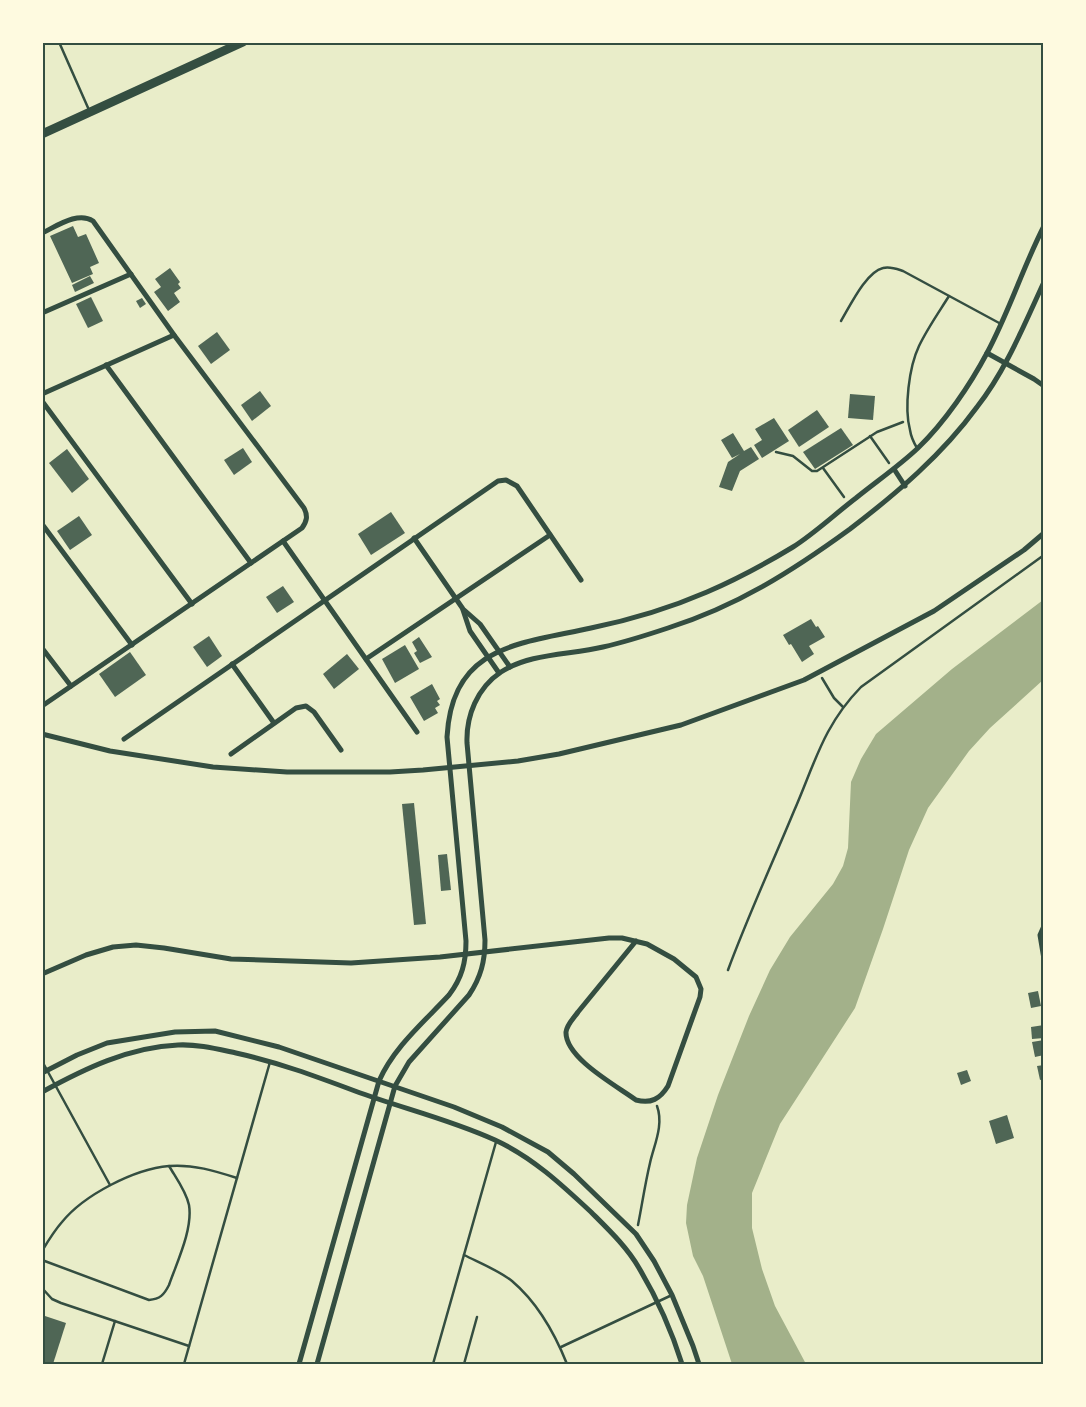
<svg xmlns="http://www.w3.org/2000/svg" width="1086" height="1407" font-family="Montserrat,sans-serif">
<rect width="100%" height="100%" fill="#e9edc9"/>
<polygon fill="#a3b18a" points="1043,600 1043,680 990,728 969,751 928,808 909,850 883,929 855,1008 780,1124 752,1193 752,1228 762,1269 775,1306 806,1364 732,1364 703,1276 693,1256 686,1223 687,1205 697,1158 718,1095 749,1016 770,970 790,937 833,884 843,866 848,848 851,782 861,759 876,734 952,669"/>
<g fill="#4f6655">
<polygon points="73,226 78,237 86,234 99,263 90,267 93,274 72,283 50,236"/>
<polygon points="170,268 180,282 178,284 181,288 174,293 180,302 168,311 154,292 161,287 155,279"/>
<polygon points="90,276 94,283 75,292 72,285"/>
<polygon points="91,297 103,321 88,328 76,304"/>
<polygon points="142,298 146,304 140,308 136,301"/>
<polygon points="217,332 230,350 211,364 198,346"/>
<polygon points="260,391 271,406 252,421 241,405"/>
<polygon points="850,394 875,396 873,420 848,418"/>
<polygon points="817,410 829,427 799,447 788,430"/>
<polygon points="774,418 789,441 762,458 754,445 762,440 755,429"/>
<polygon points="841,428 853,445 815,469 803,452"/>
<polygon points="733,433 744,451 751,447 759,459 740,471 732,491 719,487 728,462 740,454 732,458 721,440"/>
<polygon points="243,448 252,462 234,475 224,460"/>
<polygon points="67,449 89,479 72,493 49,463"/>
<polygon points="391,512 405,533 371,555 358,534"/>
<polygon points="79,516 92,535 70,550 57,531"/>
<polygon points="283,586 294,602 277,613 266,597"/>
<polygon points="811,619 816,627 818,626 825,637 809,646 814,654 802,662 791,644 789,645 783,635"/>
<polygon points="209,636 222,656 207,667 193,647"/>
<polygon points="419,637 432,657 420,663 414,653 417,651 412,642"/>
<polygon points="405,645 419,669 395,683 382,659"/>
<polygon points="130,652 146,675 115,697 99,674"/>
<polygon points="347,654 359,669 334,689 323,674"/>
<polygon points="432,684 440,699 437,701 440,705 435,708 438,713 424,721 410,697"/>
<polygon points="414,803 426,924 414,925 402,804"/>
<polygon points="447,854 451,890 441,891 438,855"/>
<polygon points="1038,991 1041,1006 1031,1008 1028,993"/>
<polygon points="1044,1025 1044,1038 1032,1039 1031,1027"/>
<polygon points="1044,1040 1044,1055 1035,1057 1032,1042"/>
<polygon points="1044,1065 1044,1079 1040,1080 1037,1066"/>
<polygon points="967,1070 971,1081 961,1085 957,1073"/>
<polygon points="1007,1115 1014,1138 996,1144 989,1121"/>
<polygon points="42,1315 66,1323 53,1364 42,1364"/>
</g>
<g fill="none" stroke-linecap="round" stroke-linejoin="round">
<g stroke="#344e41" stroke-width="2.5">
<polyline points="870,436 889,463"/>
<polyline points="776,452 793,456 812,471 817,471 877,432 903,422"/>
<polyline points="823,468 844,497"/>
<polyline points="822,678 834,698 843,707"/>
<path d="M 728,970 C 748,916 772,864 794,811 C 815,763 823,726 861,687 L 1044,555"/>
<path d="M 638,1225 C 642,1205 645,1184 650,1163 C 654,1145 664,1125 657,1106"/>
</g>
<g stroke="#344e41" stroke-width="2.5">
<polyline points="59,42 89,110"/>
<path d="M 841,321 C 850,306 866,272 883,268 C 890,266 897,269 903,271 L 1001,324"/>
<path d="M 917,448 C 914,443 911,437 910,430 C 904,408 909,367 919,346 C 927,329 939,312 949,296"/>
<polyline points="42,1061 110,1185"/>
<path d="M 42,1251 C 48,1241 54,1231 62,1222 C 84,1195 134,1169 169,1166 C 193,1164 215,1171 237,1178"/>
<path d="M 464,1255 C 480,1263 498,1270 512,1281 C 538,1303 555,1334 567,1364"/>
<path d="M 42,1260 L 149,1300 C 160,1299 164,1295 169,1285 C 177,1262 193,1229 189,1205 C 186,1191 176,1178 169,1166"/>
<polyline points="42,1288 52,1299 61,1303 189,1346"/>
<polyline points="561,1347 672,1295"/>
<polyline points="102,1364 115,1321"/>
<polyline points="184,1364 270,1062"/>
<polyline points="433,1364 496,1142"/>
<polyline points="464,1364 477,1317"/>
</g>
<g stroke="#344e41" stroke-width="5">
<path d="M 42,233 C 57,226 78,211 93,221 L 174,335 L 304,508 C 308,516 307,521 302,528 L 42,706"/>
<polyline points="42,313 131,274"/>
<polyline points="987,353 1034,379 1044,386"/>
<polyline points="106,365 251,563"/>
<polyline points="42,394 174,335"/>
<polyline points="42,401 192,604"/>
<polyline points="894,469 905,486"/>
<polyline points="42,524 132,645"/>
<polyline points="414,538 463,609 480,624 510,667"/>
<polyline points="283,541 417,732"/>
<polyline points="463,610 470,631 499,673"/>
<polyline points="42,648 71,686"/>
<polyline points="366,659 550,535"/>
<polyline points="232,664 274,723"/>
<polyline points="42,734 110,751 213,767 287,772 390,772 423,770 518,761 559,754 681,725 804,680 934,611 1024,550 1044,533"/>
<polyline points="124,739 498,481 506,480 517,486 581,580"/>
<polyline points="231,754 296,708 306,706 314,712 341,750"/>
<polyline points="1044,926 1040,935 1044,959"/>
<path d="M 42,974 L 86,955 L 113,947 L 136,945 L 164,948 L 231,959 L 351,963 L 440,957 L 609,938 L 622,938 L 647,944 L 674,959 L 696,977 L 701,989 L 700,997 L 668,1086 C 660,1099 651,1104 636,1100 C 617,1086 565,1058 566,1032 C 567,1024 574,1018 578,1012 L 636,941"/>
<polyline points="42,1073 77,1055 107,1043 175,1032 215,1031 279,1047 454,1107 502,1127 548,1152 574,1174 636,1234 654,1261 672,1295 693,1346 699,1364"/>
<path d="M 42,1092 C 84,1069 129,1047 178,1045 C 197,1044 217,1049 236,1053 C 277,1062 315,1076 355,1091 C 401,1108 449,1119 495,1140 C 532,1157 561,1184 591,1212 C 608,1229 627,1247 639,1268 C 657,1298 672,1332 682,1364"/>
<path d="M 299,1364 L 379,1081 C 394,1047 424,1022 449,995 C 462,978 466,962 466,941 L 447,737 C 452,645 519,644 591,628 C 630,620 670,608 707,592 C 737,579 765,564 793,547 C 815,533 835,514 856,498 C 877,481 899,466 918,448 C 945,422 970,385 987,353 C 1009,312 1023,267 1044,226"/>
<path d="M 317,1364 L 395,1086 L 409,1062 L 469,995 C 481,977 485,961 485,940 L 467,743 C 466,716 477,688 501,672 C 530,653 570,655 603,647 C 625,642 647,635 668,628 C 737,606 791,572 850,529 C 897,493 942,455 977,407 C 1006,370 1024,325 1044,282"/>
</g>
<polyline stroke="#344e41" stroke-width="9" points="42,134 243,42"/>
</g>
<rect width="1086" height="1407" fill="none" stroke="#fefae0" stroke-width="88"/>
<rect x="44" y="44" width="998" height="1319" fill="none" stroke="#344e41" stroke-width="2"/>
</svg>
